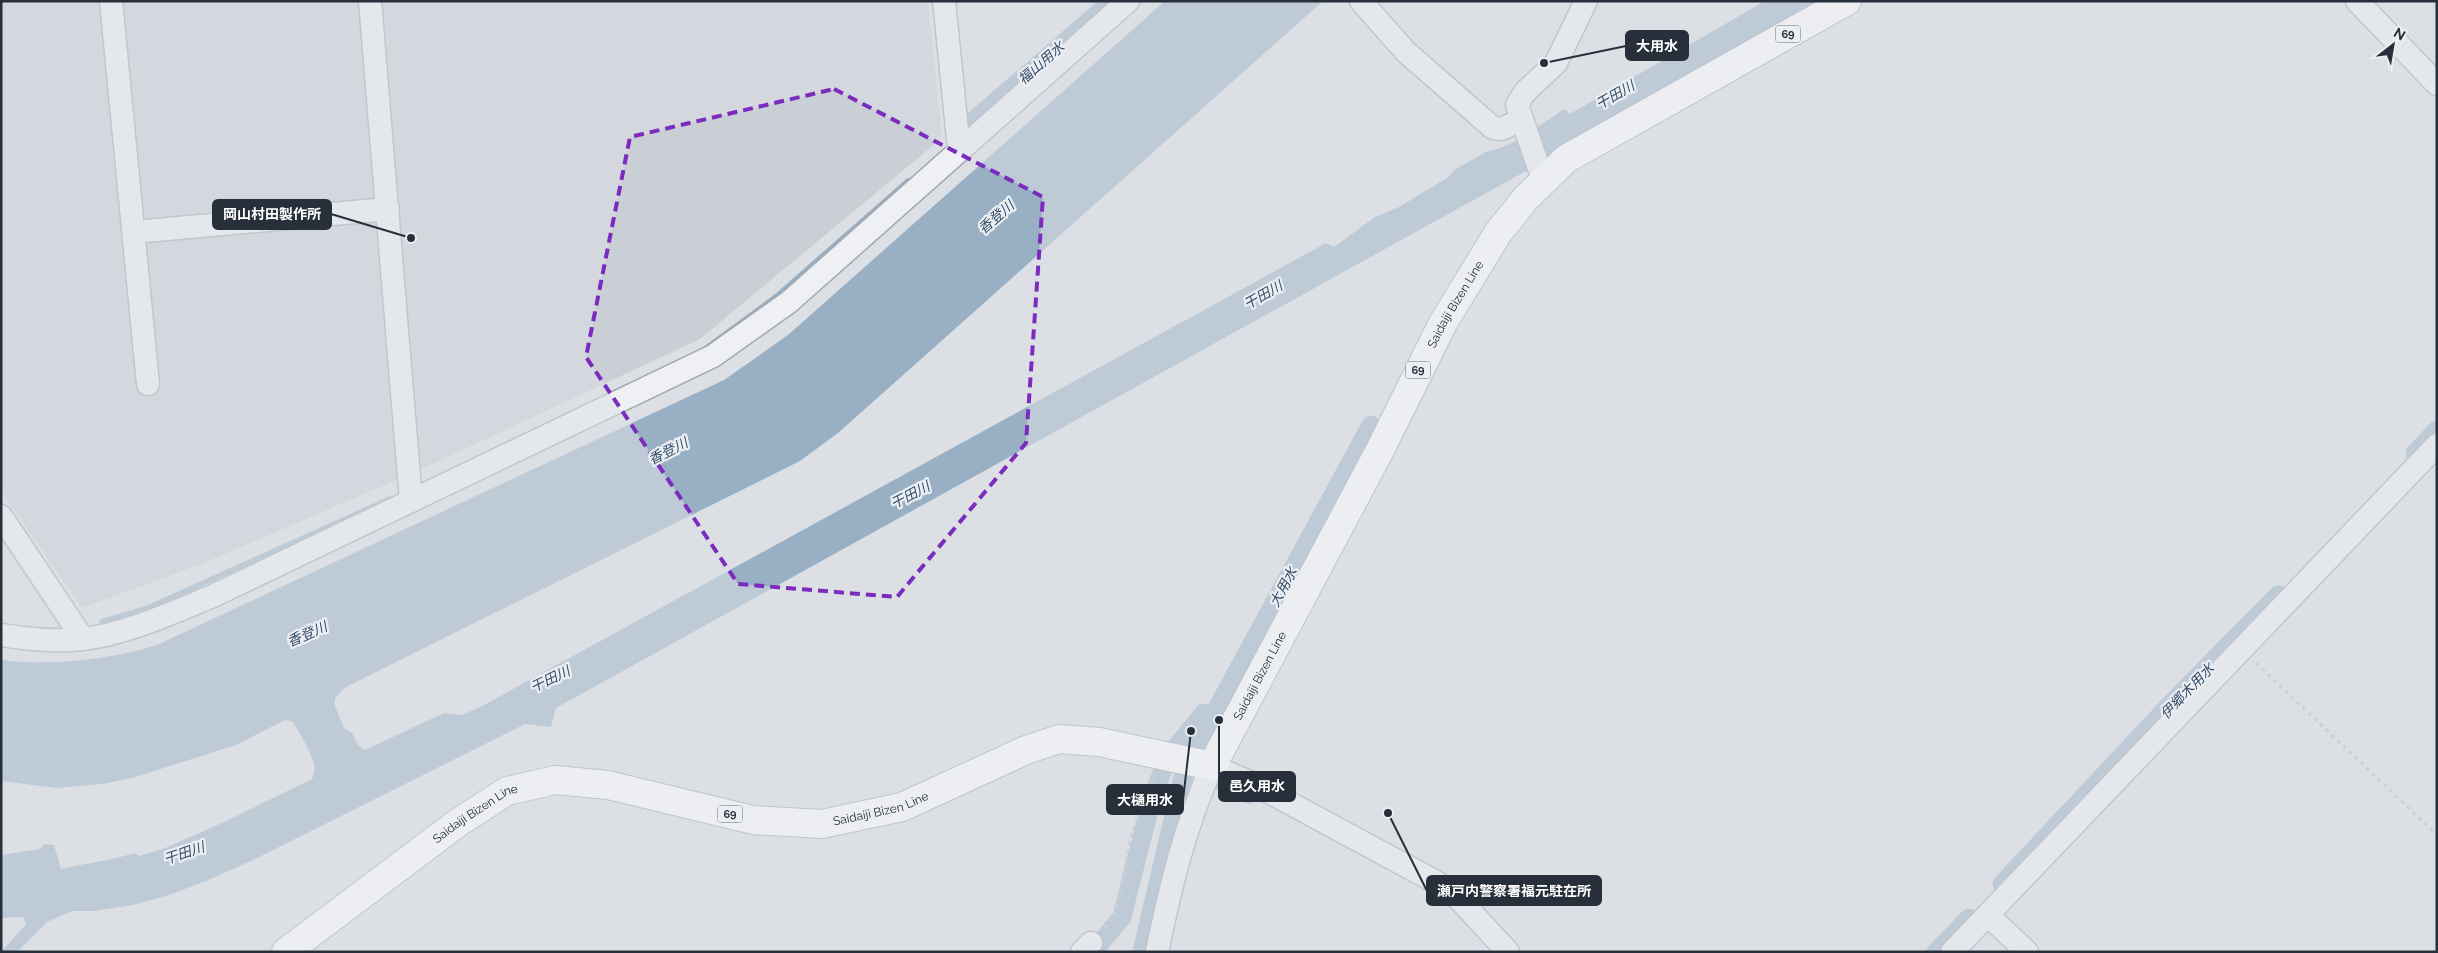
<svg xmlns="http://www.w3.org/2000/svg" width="2438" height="953" font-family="Raleway,'Noto Sans JP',sans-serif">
<rect width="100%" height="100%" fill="#dce0e5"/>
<polygon fill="#cacfd6" points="1,1 928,1 942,138 700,339 422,469 204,563 82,608 1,491"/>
<path fill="#99afc3" d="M 1165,1 L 1323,1 L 838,433 L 800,461 L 344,688 L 335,699 L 335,706 L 344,728 L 352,733 L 358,745 L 365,750 L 444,713 L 462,715 L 484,705 L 1326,243 L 1334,247 L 1375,217 L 1399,207 L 1450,176 L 1454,170 L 1488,151 C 1504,152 1549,119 1564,109 L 1570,114 L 1765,1 L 1833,1 L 556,708 L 551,727 L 525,724 L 253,860 L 206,881 L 166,896 L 133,905 L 95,911 L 72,911 L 47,922 L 17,952 L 1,952 L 26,924 L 23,917 L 1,918 L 1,855 L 41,849 L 44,844 L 54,845 L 61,869 C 86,863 110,861 134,853 L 139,856 L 163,849 L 222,823 L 312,779 C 314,773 316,769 314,763 C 313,757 296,725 292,721 L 285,720 L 236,745 L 132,778 L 102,784 L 57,788 L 1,781 L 1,660 C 52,666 109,660 157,645 L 724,380 L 788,335 Z"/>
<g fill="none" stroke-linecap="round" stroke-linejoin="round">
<g stroke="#99afc3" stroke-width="5.5">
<polyline points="701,352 777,296 908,181"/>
<polyline points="102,622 148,608 390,499"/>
</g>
<g stroke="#99afc3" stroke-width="19">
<polyline points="970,124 1103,9"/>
<polyline points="2415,453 2437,430"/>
<polyline points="1195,749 1371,425"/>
<polyline points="1173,751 1204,713"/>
<polyline points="1219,780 1249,794"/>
<polyline points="2002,884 2166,709 2278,595"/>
<polyline points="1097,947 1122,917 1151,802 1164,767"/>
<polyline points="1142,952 1184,773"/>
<polyline points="1936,952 1969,918"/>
</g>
<g stroke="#a2a7ae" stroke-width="25">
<g id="minor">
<polyline points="111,1 148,384"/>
<polyline points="370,1 411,501"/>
<polyline points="944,1 959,149"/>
<polyline points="1361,1 1406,52 1493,128 1502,129 1522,119"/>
<polyline points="2357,1 2437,84"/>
<polyline points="1545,177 1539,168 1517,105 1525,92 1556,63 1586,1"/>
<polyline points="134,232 388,209"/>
<polyline points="1,516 83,639"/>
<path d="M 1,635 C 28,639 54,642 82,639 C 124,635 174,612 213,596 L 713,356 L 789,302 L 1128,1"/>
<polyline points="1988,915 2027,952"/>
<polyline points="1082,952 1091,943"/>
<path d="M 1157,952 C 1171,885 1184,829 1212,766 L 1254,784 L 1436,882 L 1459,899 L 1508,952"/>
<polyline points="1952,952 2437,445"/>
</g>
</g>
<g stroke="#9ca5b0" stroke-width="30">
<g id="major">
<path id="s1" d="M 286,952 L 459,822 L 507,791 L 555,780 L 608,785 L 753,820 L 822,824 L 902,807 L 1026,750 L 1059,739 L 1099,742 L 1212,766 L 1380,450 L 1443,323 L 1498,233 L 1526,198 L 1566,159 L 1847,1"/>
</g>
</g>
<g stroke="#babec4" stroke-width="3" stroke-dasharray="4 4" stroke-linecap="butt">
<polyline points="2256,663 2437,835"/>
<polyline points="1104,928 1115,914 1132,832 1155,775"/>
</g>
<use href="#minor" stroke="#eef0f4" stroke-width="22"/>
<use href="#major" stroke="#fff" stroke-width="28"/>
</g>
<path d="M0 0H2438V953H0ZM 834,89 L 1043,197 L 1026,443 L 897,597 L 738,584 L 586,357 L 630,137 Z" fill="#dce0e5" fill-opacity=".55" fill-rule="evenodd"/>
<path fill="none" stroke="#7b2cbf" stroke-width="4" stroke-dasharray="10 6" stroke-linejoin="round" d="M 834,89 L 1043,197 L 1026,443 L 897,597 L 738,584 L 586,357 L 630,137 Z"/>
<g text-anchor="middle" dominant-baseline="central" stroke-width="4.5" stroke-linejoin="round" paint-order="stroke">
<g fill="#ebeff3" stroke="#626972" stroke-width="1">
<rect x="1775.5" y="25.5" width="25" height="17" rx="4"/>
<rect x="1405.5" y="361.5" width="25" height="17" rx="4"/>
<rect x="717.5" y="805.5" width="25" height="17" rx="4"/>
</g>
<g font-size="11" font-weight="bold" fill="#272f3a">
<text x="1788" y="34">69</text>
<text x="1418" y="370">69</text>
<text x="730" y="814">69</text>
</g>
<g font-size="12" fill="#272f3a" stroke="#ebeff3">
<text stroke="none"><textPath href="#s1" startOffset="1525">Saidaiji Bizen Line</textPath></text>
<text stroke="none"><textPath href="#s1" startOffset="1105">Saidaiji Bizen Line</textPath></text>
<text stroke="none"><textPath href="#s1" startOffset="655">Saidaiji Bizen Line</textPath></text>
<text stroke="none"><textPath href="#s1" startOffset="235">Saidaiji Bizen Line</textPath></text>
</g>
<g font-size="14" font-style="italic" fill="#354f6a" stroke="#ebeff3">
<text transform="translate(1041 63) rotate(-41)">福山用水</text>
<text transform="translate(1615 95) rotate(-30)">干田川</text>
<text transform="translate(996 217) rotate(-41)">香登川</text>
<text transform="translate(1263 295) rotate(-30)">干田川</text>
<text transform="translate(668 451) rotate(-27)">香登川</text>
<text transform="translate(910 495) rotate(-28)">干田川</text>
<text transform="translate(1283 587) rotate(-62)">大用水</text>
<text transform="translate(307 634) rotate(-24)">香登川</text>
<text transform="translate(550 679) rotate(-26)">干田川</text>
<text transform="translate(2187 691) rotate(-46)">伊郷木用水</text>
<text transform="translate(184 853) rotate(-19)">干田川</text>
</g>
</g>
<path fill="none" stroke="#272f3a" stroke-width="2" d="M1544 63L1626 46M411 238L331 214M1219 720L1219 786M1191 731L1183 800M1388 813L1427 891"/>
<g fill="#272f3a" stroke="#ebeff3" stroke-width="2">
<circle cx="1544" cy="63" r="5"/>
<circle cx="411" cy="238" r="5"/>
<circle cx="1219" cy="720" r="5"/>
<circle cx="1191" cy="731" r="5"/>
<circle cx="1388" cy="813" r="5"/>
</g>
<g fill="#272f3a" stroke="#272f3a" stroke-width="2">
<rect x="1626" y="31" width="62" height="29" rx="5"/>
<rect x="213" y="200" width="118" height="29" rx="5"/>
<rect x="1219" y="772" width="76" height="29" rx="5"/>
<rect x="1107" y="785" width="76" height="29" rx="5"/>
<rect x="1427" y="876" width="174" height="29" rx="5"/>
</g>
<g font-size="14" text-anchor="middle" font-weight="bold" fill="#fff">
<text x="1657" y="51">大用水</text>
<text x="272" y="219">岡山村田製作所</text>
<text x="1257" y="791">邑久用水</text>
<text x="1145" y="805">大樋用水</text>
<text x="1514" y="896">瀬戸内警察署福元駐在所</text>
</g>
<rect width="2438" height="953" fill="none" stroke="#272f3a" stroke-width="5"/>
<g transform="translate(2393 45) rotate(31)" stroke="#ebeff3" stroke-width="4" paint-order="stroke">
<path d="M0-4L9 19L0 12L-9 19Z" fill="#272f3a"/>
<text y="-8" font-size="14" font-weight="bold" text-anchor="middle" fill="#272f3a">N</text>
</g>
</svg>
